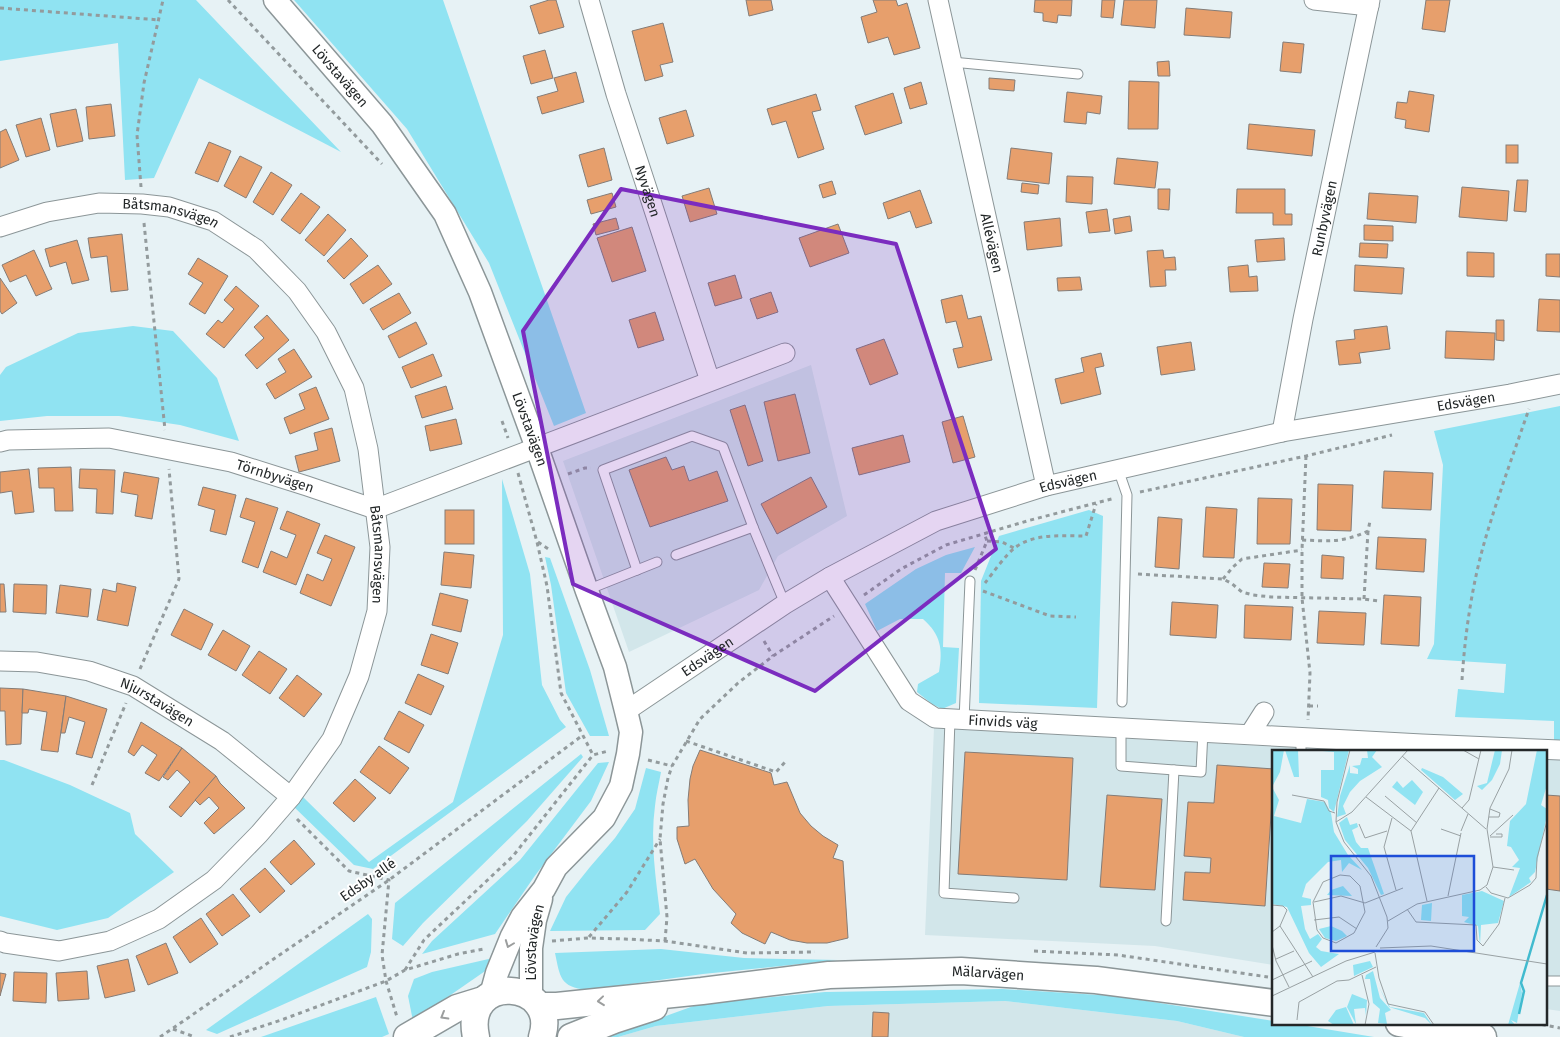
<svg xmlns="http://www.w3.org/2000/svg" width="1560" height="1037" font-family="'Fira Sans',sans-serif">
<rect width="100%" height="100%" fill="#e7f2f5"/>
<g fill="#d2e6ea">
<polygon points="811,365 847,516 778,556 759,590 629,652 563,461"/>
<polygon points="934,728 1352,751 1274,751 1274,965 1155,946 925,935"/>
<polygon points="1546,760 1560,760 1560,1011 1546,1009"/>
<polygon points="1005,1001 1177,1021 1244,1037 618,1037 656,1026 828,1006"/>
</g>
<g fill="#90e3f2">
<polygon points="0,0 196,0 341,152 199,78 154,178 125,180 118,43 0,61"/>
<polygon points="294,0 443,0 586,413 554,426 489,263 407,129"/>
<polygon points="133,326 173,331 217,378 239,441 180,425 119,416 47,416 0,421 0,375 6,367 78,333"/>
<polygon points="1560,406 1560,741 1554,740 1554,721 1455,717 1458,689 1504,693 1506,664 1427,659 1434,644 1443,465 1434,431"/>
<polygon points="502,479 530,574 542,685 560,720 566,727 373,869 354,865 293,806 302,796 369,862 453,802 503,635"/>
<polygon points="1089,510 1103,516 1097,708 979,703 981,581 999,536"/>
<path d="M 975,547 L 961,573 L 945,573 L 943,647 L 959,648 L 956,703 L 942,709 L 932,704 L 917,692 L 918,684 L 939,672 C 943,649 941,635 923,619 L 900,619 L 877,631 L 865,604 L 916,569 L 946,555 Z"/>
<polygon points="545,557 550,558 590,670 609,736 590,736 566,693 551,585"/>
<polygon points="581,754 583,757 527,821 423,923 403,946 392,939 395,903"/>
<polygon points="0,760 4,760 70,785 130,813 135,834 174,872 108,918 57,930 0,916"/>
<polygon points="609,762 591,801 534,877 495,934 422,954 432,941 520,860 598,763"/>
<path d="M 646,768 L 661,772 C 659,783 656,795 655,806 C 650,842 656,879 660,914 L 645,930 L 550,931 L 566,897 L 590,867 L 615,838 L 635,809 Z"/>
<polygon points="368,914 372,919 371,952 367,967 217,1034 206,1030"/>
<path d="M 661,949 L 744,958 L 838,960 L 703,974 L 587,990 C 560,987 560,977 555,953 Z"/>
<polygon points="493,958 491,967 413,1021 408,996 414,979 432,972"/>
<polygon points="1002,989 1115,996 1274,1021 1274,1023 1289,1023 1374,1037 1244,1037 1177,1021 1005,1001 828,1006 656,1026 618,1037 608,1037 699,1004 825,992"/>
<polygon points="376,997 389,1034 382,1037 261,1037"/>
</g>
<g fill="#e79f6c" stroke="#847c77">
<polygon points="549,0 556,0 564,27 539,34 530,6"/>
<polygon points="746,0 771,0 773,10 749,16"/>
<polygon points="873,0 896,0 898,6 907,3 920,48 894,55 888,37 868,43 861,17 877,12"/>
<polygon points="1035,0 1072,0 1071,16 1058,15 1057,23 1043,21 1043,13 1034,12"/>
<polygon points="1102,0 1115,0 1113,18 1101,17"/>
<polygon points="1124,0 1157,0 1155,28 1121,25"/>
<polygon points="1426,0 1450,0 1445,32 1422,29"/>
<polygon points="1186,8 1232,12 1230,38 1184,35"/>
<polygon points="663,23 673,62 660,65 663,76 645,81 632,31"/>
<polygon points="1283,42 1304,44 1301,73 1280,71"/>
<polygon points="545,50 553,78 531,84 523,56"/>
<polygon points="1169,61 1170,76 1158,76 1157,62"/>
<polygon points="576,72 584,102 542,114 537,97 558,91 554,78"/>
<polygon points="989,78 1015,80 1014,91 989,89"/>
<polygon points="1129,81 1159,82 1158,129 1128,129"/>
<polygon points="921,82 927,104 910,109 904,88"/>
<polygon points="1409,91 1434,95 1429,132 1405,128 1406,120 1395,118 1397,102 1407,103"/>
<polygon points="1067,92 1102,96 1100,114 1087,112 1086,124 1064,122"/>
<polygon points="893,93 902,123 865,135 855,106"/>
<polygon points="816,94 821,110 812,112 824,149 798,158 786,121 772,125 767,109"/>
<polygon points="111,104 115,136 89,139 86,107"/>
<polygon points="76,109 83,141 57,147 50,114"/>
<polygon points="686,110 694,136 667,144 659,118"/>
<polygon points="41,118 50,150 26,157 16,125"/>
<polygon points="1249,124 1315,130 1312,156 1247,149"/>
<polygon points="6,129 19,160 0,168 0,132"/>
<polygon points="209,142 231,151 218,182 195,173"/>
<rect x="1506" y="145" width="12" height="18"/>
<polygon points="604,148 612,180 588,187 579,155"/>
<polygon points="1011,148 1052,153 1049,184 1007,179"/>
<polygon points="240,156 262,167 246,198 224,186"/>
<polygon points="1117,158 1158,162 1155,188 1114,184"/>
<polygon points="271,172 292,185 273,215 253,202"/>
<polygon points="1067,176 1093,177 1092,204 1066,202"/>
<polygon points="1517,180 1528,180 1526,212 1514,211"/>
<polygon points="832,181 836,194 823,198 819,185"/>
<polygon points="1022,183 1039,185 1038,194 1021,192"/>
<polygon points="1462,187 1509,191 1507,221 1459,217"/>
<polygon points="709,188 717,214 690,222 682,196"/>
<polygon points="1158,189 1170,189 1169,210 1158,209"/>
<polygon points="1237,189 1285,189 1285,214 1292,214 1292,225 1273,225 1273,213 1236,213"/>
<polygon points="920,190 932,223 916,228 910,211 888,219 883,203"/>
<polygon points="301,193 320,207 300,234 281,220"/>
<polygon points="612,193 616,207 591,214 587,200"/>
<polygon points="1369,193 1418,196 1416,223 1367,219"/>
<polygon points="1107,209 1110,231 1089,233 1086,212"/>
<polygon points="328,214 346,230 324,256 305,240"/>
<polygon points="1130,216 1132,231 1115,234 1113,219"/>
<polygon points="616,218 619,229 596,235 593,224"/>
<polygon points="1060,218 1062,246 1027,250 1024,222"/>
<polygon points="838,224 849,253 810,267 799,238"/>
<polygon points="1364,225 1393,226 1393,241 1364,240"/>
<polygon points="632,227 646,271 612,282 597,238"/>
<polygon points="122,234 128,290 111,292 107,256 91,258 88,238"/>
<polygon points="351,238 368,256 344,279 327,261"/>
<polygon points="1284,238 1285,260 1257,262 1255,240"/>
<polygon points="77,240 89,280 72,284 66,262 50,267 45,249"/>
<polygon points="1360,243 1388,244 1387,258 1359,257"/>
<polygon points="34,250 52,289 36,296 26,275 10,282 2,265"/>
<polygon points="1163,250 1164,258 1175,257 1176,270 1165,270 1166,286 1150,287 1147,251"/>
<polygon points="1467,252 1494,253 1494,277 1467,276"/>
<polygon points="1546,254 1560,254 1560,277 1546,276"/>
<polygon points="198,258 228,276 205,314 189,304 203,283 188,274"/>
<polygon points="378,265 392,284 363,304 350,284"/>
<polygon points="1248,265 1249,277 1257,276 1258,291 1230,292 1228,267"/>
<polygon points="1355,265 1404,268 1402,294 1354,291"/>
<polygon points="735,275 742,298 715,306 708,283"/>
<polygon points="1080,277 1082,290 1058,291 1057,278"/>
<polygon points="0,278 17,303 2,314 0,311"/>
<polygon points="236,286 259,306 224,348 206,334 218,320 222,323 234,309 224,300"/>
<polygon points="771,292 778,312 757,319 750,299"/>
<polygon points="399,293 411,313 383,330 370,309"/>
<polygon points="962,295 968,319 981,316 992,360 958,368 953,349 963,347 956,321 946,323 941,300"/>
<polygon points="1539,299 1560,300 1560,332 1537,331"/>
<polygon points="655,312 664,340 638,348 629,320"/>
<polygon points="267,315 289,340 257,369 245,355 264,338 254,327"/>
<polygon points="1496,320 1504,320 1504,341 1496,340"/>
<polygon points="416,322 427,344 399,358 388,336"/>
<polygon points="1387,326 1390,349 1359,353 1361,363 1339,365 1336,341 1355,339 1354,330"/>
<polygon points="1446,331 1495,333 1494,360 1445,358"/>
<polygon points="884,339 898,374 870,385 856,349"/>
<polygon points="1191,342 1195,370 1161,375 1157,347"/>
<polygon points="294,349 312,377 275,399 266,384 286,372 278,359"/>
<polygon points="1101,353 1104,366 1095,368 1101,394 1061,404 1055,379 1084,372 1081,358"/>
<polygon points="433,354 442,376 411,388 402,367"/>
<polygon points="446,386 453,409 422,418 415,396"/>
<polygon points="316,387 329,419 290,434 284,418 305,409 299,394"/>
<polygon points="795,394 810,453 778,461 764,402"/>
<polygon points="745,405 763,461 748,466 730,410"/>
<polygon points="963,416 975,457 953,463 942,422"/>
<polygon points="456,419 462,444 430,451 425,426"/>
<polygon points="332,428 340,461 299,472 295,456 318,450 314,433"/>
<polygon points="903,435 910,462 859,475 852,448"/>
<polygon points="666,457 672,470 684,466 689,481 717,471 728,501 650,527 629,470"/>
<polygon points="71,467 73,511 55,511 54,488 39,488 38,468"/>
<polygon points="29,469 34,512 15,514 12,491 0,493 0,472"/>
<polygon points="80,469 115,470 113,514 96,513 97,489 79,488"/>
<polygon points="1384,471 1433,473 1431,510 1382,508"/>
<polygon points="124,472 159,478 152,519 135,516 138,495 121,492"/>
<polygon points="811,477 827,507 777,534 761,504"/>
<polygon points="1318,484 1353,485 1351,531 1317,530"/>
<polygon points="203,487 236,495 226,535 210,531 215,510 198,505"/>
<polygon points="246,498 278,508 258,568 242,562 255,522 240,517"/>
<polygon points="1258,498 1292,499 1290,544 1257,544"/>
<polygon points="1206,507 1237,509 1234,558 1203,557"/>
<rect x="445" y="510" width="29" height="34"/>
<polygon points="287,511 320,524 296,585 263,572 271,551 287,558 296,535 280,529"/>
<polygon points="1158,517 1182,519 1179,569 1155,567"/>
<polygon points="325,535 355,547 331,606 300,593 307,574 323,581 332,559 317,553"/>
<polygon points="1378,537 1426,539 1424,572 1376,569"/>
<polygon points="444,552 474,555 471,588 441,585"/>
<polygon points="1322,555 1344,557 1343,579 1321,578"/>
<polygon points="1264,563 1290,564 1288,588 1262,587"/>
<polygon points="117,583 136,587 128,626 97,620 103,589 116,592"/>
<polygon points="0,584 4,584 6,612 0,612"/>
<polygon points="14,584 47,585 46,614 13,612"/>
<polygon points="60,585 91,589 88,617 56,613"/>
<polygon points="440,593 468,600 461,632 432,625"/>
<polygon points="1384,595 1421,597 1419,646 1381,644"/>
<polygon points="1172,602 1218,605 1216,638 1170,635"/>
<polygon points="1245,605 1293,607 1291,640 1244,638"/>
<polygon points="184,609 213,624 201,650 171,635"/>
<polygon points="1319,611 1366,613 1364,645 1317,643"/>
<polygon points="223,630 250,646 236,671 208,655"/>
<polygon points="431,634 458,643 448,674 421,665"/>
<polygon points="259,651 287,669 270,694 242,675"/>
<polygon points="418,674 444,686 431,715 405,703"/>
<polygon points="297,675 322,694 304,717 279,698"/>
<polygon points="0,688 23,689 21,744 6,745 5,711 0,711"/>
<polygon points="23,689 66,696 58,752 41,750 47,712 29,709 28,713 22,713"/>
<polygon points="66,696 107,709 92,758 76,754 85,722 69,717 65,733 61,733"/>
<polygon points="399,711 424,725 409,753 384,739"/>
<polygon points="141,722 182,748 159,781 145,773 157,755 142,745 134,756 128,752"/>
<polygon points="379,746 409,768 390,794 360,772"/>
<polygon points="182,748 216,776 181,817 169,807 190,782 177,770 168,780 163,777"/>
<polygon points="700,750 771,773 774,785 787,782 800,813 811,826 823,836 838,845 833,858 843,861 848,938 827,943 807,943 790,940 771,932 765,944 742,933 731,923 736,914 713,889 695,859 685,864 677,839 677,827 689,826 688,800 690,779 693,766"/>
<polygon points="965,752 1073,758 1067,880 958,874"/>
<polygon points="1217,765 1274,769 1265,906 1183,900 1185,872 1210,873 1211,858 1184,856 1188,802 1214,803"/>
<polygon points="216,776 220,783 245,808 214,834 204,823 219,808 209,797 200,805 195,800"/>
<polygon points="355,779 376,798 354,822 333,803"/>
<polygon points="1107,795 1162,799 1155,890 1100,887"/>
<polygon points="1546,795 1560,796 1560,891 1546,889"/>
<polygon points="294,840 315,864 291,885 270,862"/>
<polygon points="265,868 285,891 260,913 240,889"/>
<polygon points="233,894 250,916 222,936 206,914"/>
<polygon points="201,918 218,944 190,963 173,937"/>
<polygon points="166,943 178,973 148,985 136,956"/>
<polygon points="128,959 135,991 105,998 97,966"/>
<polygon points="87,971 89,999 58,1001 56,973"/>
<polygon points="14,972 47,973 46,1003 13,1001"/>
<polygon points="0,973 6,974 0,996"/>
<polygon points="873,1012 889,1013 888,1037 872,1037"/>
</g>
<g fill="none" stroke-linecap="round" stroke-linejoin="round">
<g stroke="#8c9698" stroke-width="11">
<g id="service">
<polyline points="952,62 1078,74"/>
<polyline points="1118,469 1127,495 1122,702"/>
<polyline points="676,555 753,527 785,604"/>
<polyline points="637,570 603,470 692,436 723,447 753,527"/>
<polyline points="587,590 657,562"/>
<polyline points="950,719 944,893 1014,898"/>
<polyline points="964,720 970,581"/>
<polyline points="1121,728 1121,766 1201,772 1203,731"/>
<polyline points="1301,751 1301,737"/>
<polyline points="1166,921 1174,770"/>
<polyline points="1546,981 1560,981"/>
</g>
</g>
<g stroke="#8c9698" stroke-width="21">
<g id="minor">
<path id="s1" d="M 589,0 L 616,94 L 710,381"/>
<path id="s2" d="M 938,0 L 1046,486"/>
<polyline points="1314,0 1369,6"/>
<path id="s3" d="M 0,227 L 47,212 L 99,203 L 142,204 L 169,207 L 213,221 L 256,249 L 297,291 L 326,332 L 354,388 L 368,449 L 380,547 L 377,611 L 359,676 L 332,739 L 291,797 L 259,834 L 214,880 L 159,919 L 110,941 L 59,951 L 5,943 L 0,941"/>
<path id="s4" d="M 1282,432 L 1303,319 L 1370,0"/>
<path id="s5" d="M 0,442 L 8,440 L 109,438 L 231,462 L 307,486 L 375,509 L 785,353"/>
<path id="s6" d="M 830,577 L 909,701 L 935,718 L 1422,744 L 1560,750"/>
<path id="s7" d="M 0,661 L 37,662 L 89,671 L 133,686 L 222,741 L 291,797"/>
<path id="s8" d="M 626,711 L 785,604 L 830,577 L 936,521 L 1046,486 L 1282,432 L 1510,394 L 1560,384"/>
<polyline points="1250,734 1264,712"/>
</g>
</g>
<g stroke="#8c9698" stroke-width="25">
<g id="tertiary">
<path id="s9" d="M 275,0 L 382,124 L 445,214 L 480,292 L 537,448 L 587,591 L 615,667 L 626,711 L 631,732 L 628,754 L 621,786 L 604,818 L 556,867 L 544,889 L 522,917 L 512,936 L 497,973 L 491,995"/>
<path id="s10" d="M 531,997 L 531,948 L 535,920 L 541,899"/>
</g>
</g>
<g stroke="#8c9698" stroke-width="29">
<g id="secondary">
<path id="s11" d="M 540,1006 L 557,1006 L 702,991 L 829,975 L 961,971 L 1096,980 L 1274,1003"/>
<polyline points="1399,1023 1483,1037"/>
<polyline points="407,1037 457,1008 483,1000"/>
<path d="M 476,1037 C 462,971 560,980 542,1037"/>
<polyline points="571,1037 614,1020 654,1007"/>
</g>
</g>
<g stroke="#939b9d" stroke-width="3" stroke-dasharray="4 4" stroke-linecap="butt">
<polyline points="228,0 382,164"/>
<polyline points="0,8 160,20"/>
<polyline points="141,187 137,135 144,83 163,0"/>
<polyline points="144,223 165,430"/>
<polyline points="502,421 508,438"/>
<polyline points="1306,456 1302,550 1302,598 1310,673 1308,720"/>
<polyline points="518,473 537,542 547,586 561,693 593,755"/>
<polyline points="568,474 585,468 591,468"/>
<polyline points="1140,492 1306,456 1392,435"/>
<path d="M 1302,540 C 1330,541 1342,543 1368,531 L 1370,521"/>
<polyline points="987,541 1002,542 1014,548"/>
<polyline points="538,542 550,550"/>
<polyline points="975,570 987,541 984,533"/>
<polyline points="1138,574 1223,579 1231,583 1242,592 1253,595 1271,597 1364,599 1379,601"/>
<polyline points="1223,579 1233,567 1242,559 1302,550"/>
<path d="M 985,583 C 993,573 1006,554 1016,547 C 1035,533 1063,536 1086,536 L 1096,504"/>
<polyline points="983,591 1050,616 1076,617"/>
<polyline points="864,595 901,569 946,545 1027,521 1115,498"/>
<polyline points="1364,599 1368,531"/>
<polyline points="764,641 773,656"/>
<polyline points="140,669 179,579 169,469"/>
<path d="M 1462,680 C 1465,633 1472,585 1485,540 C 1498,496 1514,452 1529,409"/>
<polyline points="1309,706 1318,706"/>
<polyline points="686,741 776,772 786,761"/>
<polyline points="648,760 672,766"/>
<polyline points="92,785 126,703"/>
<polyline points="297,819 349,871 389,880 382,955 386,981 397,1017"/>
<polyline points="589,937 627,892 660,839"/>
<polyline points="552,941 588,938 625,939 665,941 747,953 815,952"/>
<polyline points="665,941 667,917 660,839 663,804 668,778 672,766 700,719 738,683 773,656 834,616"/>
<polyline points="1034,951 1118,955 1268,977"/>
<polyline points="405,970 424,940 513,856 593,755 608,751"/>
<polyline points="1534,1023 1560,1028"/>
<polyline points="173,1029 195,1037"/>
<polyline points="160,1037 389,880 583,735"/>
<polyline points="230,1037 284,1019 386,981 405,970 458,954 484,949"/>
</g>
<use href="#service" stroke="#fff" stroke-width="9"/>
<use href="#minor" stroke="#fff" stroke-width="19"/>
<use href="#tertiary" stroke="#fff" stroke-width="22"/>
<use href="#secondary" stroke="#fff" stroke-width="26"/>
</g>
<defs><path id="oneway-chevron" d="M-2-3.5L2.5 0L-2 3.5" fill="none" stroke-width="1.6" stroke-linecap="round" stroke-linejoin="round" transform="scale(1.25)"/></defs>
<g stroke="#9c9e9e">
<use href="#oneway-chevron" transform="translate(509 944) rotate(111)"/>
<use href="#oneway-chevron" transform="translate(601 1001) rotate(174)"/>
<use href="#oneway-chevron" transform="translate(444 1016) rotate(150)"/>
</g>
<path fill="#7b2cbf" fill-opacity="0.2" stroke="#7b2cbf" stroke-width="4" stroke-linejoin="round" d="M 621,189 L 896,244 L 996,549 L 815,691 L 573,584 L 523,331 Z"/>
<g text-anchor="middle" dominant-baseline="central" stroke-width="4" stroke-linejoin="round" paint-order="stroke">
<g font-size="14" fill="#232728" stroke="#fff">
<text stroke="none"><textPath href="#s9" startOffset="100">Lövstavägen</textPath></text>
<text stroke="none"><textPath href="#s1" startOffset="200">Nyvägen</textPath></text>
<text stroke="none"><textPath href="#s3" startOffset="175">Båtsmansvägen</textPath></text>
<text stroke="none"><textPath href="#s4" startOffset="218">Runbyvägen</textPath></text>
<text stroke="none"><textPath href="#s2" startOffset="249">Allévägen</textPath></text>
<text stroke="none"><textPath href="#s8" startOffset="908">Edsvägen</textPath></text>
<text stroke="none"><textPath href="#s9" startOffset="505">Lövstavägen</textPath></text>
<text stroke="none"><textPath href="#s5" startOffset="280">Törnbyvägen</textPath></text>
<text stroke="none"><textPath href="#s8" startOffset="502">Edsvägen</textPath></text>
<text stroke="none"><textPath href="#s3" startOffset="610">Båtsmansvägen</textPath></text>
<text stroke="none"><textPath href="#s8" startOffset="98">Edsvägen</textPath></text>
<text stroke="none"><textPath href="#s7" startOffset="165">Njurstavägen</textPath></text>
<text stroke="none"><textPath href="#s6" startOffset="246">Finvids väg</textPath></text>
<text transform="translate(368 880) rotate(-35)">Edsby allé</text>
<text stroke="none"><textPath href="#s10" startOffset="55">Lövstavägen</textPath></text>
<text stroke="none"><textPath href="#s11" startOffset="450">Mälarvägen</textPath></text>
</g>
</g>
<g transform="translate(1272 750)">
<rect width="275" height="275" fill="#e7f2f5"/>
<path d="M 0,0 L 12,0 L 8,22 L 0,37 L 7,50 L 2,66 L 29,73 L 35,49 L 53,52 L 59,63 L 62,82 L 76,105 L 90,120 L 77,113 L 70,122 L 69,110 L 56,112 L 34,134 L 30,147 L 39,149 L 39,155 L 29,156 L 33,179 L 38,189 L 46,184 L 50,189 L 44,197 L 49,201 L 67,204 L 49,217 L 37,203 L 15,157 L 0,154 ZM 13,0 L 26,0 L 27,27 L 22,27 ZM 39,0 L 77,0 L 62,62 L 57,58 L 56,50 L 49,47 L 49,20 L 62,20 L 62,2 ZM 95,0 L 105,0 L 100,7 L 110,17 L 88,31 L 78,42 L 71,56 L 74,64 L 65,67 L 68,46 L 78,15 L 78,23 L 86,24 L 86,19 L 80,16 L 88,15 L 90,8 L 96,8 ZM 223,0 L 230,0 L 228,14 L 220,30 L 210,40 L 205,36 L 215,33 ZM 265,0 L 275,0 L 275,35 L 269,55 L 275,59 L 275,65 L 263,122 L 257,128 L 259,132 L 237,147 L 248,118 L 240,117 L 247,110 L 239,97 L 235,96 L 238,71 L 254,54 ZM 150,18 L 171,27 L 191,44 L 183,50 L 149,20 ZM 140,30 L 151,42 L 143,55 L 120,37 L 125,31 L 131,38 ZM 75,67 L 78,75 L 85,73 L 86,77 L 80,80 L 84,92 L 89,98 L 96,98 L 112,144 L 109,145 L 96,118 L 73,90 L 67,73 ZM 71,136 L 80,146 L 55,145 L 59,140 ZM 210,141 L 232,151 L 226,173 L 209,175 L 208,195 L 206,176 L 192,172 L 197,167 L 190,166 L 190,145 ZM 160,153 L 159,171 L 149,170 L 150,155 ZM 59,176 L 70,181 L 75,186 L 64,191 L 53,188 L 47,179 ZM 98,211 L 101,217 L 82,226 L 81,215 ZM 101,221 L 108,248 L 119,260 L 113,263 L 115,274 L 106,273 L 108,259 L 101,253 L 98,229 L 93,229 L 94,225 ZM 248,233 L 250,243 L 245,273 L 239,270 L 243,275 L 236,275 ZM 107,237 L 118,257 L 152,263 L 160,275 L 153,268 L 117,257 ZM 80,244 L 95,250 L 94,266 L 93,258 L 82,259 L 84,274 L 75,257 ZM 74,257 L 82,275 L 62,275 L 56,271 L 64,260 Z" fill="#90e3f2"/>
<path fill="none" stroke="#41bbcf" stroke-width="2.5" d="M 247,264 L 252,241 L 249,233 L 275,145"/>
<path fill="none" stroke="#99a1a3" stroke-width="1" d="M 78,0 L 65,52 L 64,72 L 72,92 L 99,126 L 115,167 L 116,178 L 104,197M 191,0 L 207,9M 130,6 L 214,79M 20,45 L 52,51 L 57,61 L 63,63M 113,46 L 145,73M 94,47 L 139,81M 190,58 L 197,50 L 209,0M 217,67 L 227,67 L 228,63 L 218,59M 120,68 L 112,97 L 124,140M 64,72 L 80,62 L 136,0M 87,74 L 93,88 L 115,81M 169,79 L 189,86M 189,81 L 196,64M 218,86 L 241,65M 218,87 L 230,87 L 230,84 L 224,84M 221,117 L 242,120M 68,125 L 78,126 L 88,136 L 93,162 L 82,183 L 64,193 L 51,188 L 45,180 L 41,152 L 51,132 ZM 214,137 L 219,143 L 236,148 L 258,135 L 264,128 L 265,108 L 275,71M 176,146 L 189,83M 155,151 L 139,81 L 167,38M 42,152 L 69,146 L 93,153 L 131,138M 0,155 L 11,156 L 15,160 L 8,176 L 0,182M 135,159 L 144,172 L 204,175 L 205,190 L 211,196 L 227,174 L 233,148M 42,170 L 67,167 L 85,179M 116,171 L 145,154 L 208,140 L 215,135 L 221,117 L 215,79 L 218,58 L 237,19 L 240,0M 8,176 L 41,227M 0,195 L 4,211 L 17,237M 108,198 L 159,196 L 275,214M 103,203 L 107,228 L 116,254 L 153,262 L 162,275M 4,209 L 22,201M 90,225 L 97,254 L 93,275M 0,230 L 40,211M 0,246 L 74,211 L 103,202M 25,270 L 27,252 L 65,231 L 77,230 L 104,217"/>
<path fill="#1d4ed8" fill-opacity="0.15" stroke="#1d4ed8" stroke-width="2.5" d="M 59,106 L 202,106 L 202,201 L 59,201 Z"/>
<rect width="275" height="275" fill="none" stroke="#232728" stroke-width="2.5"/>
</g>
</svg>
